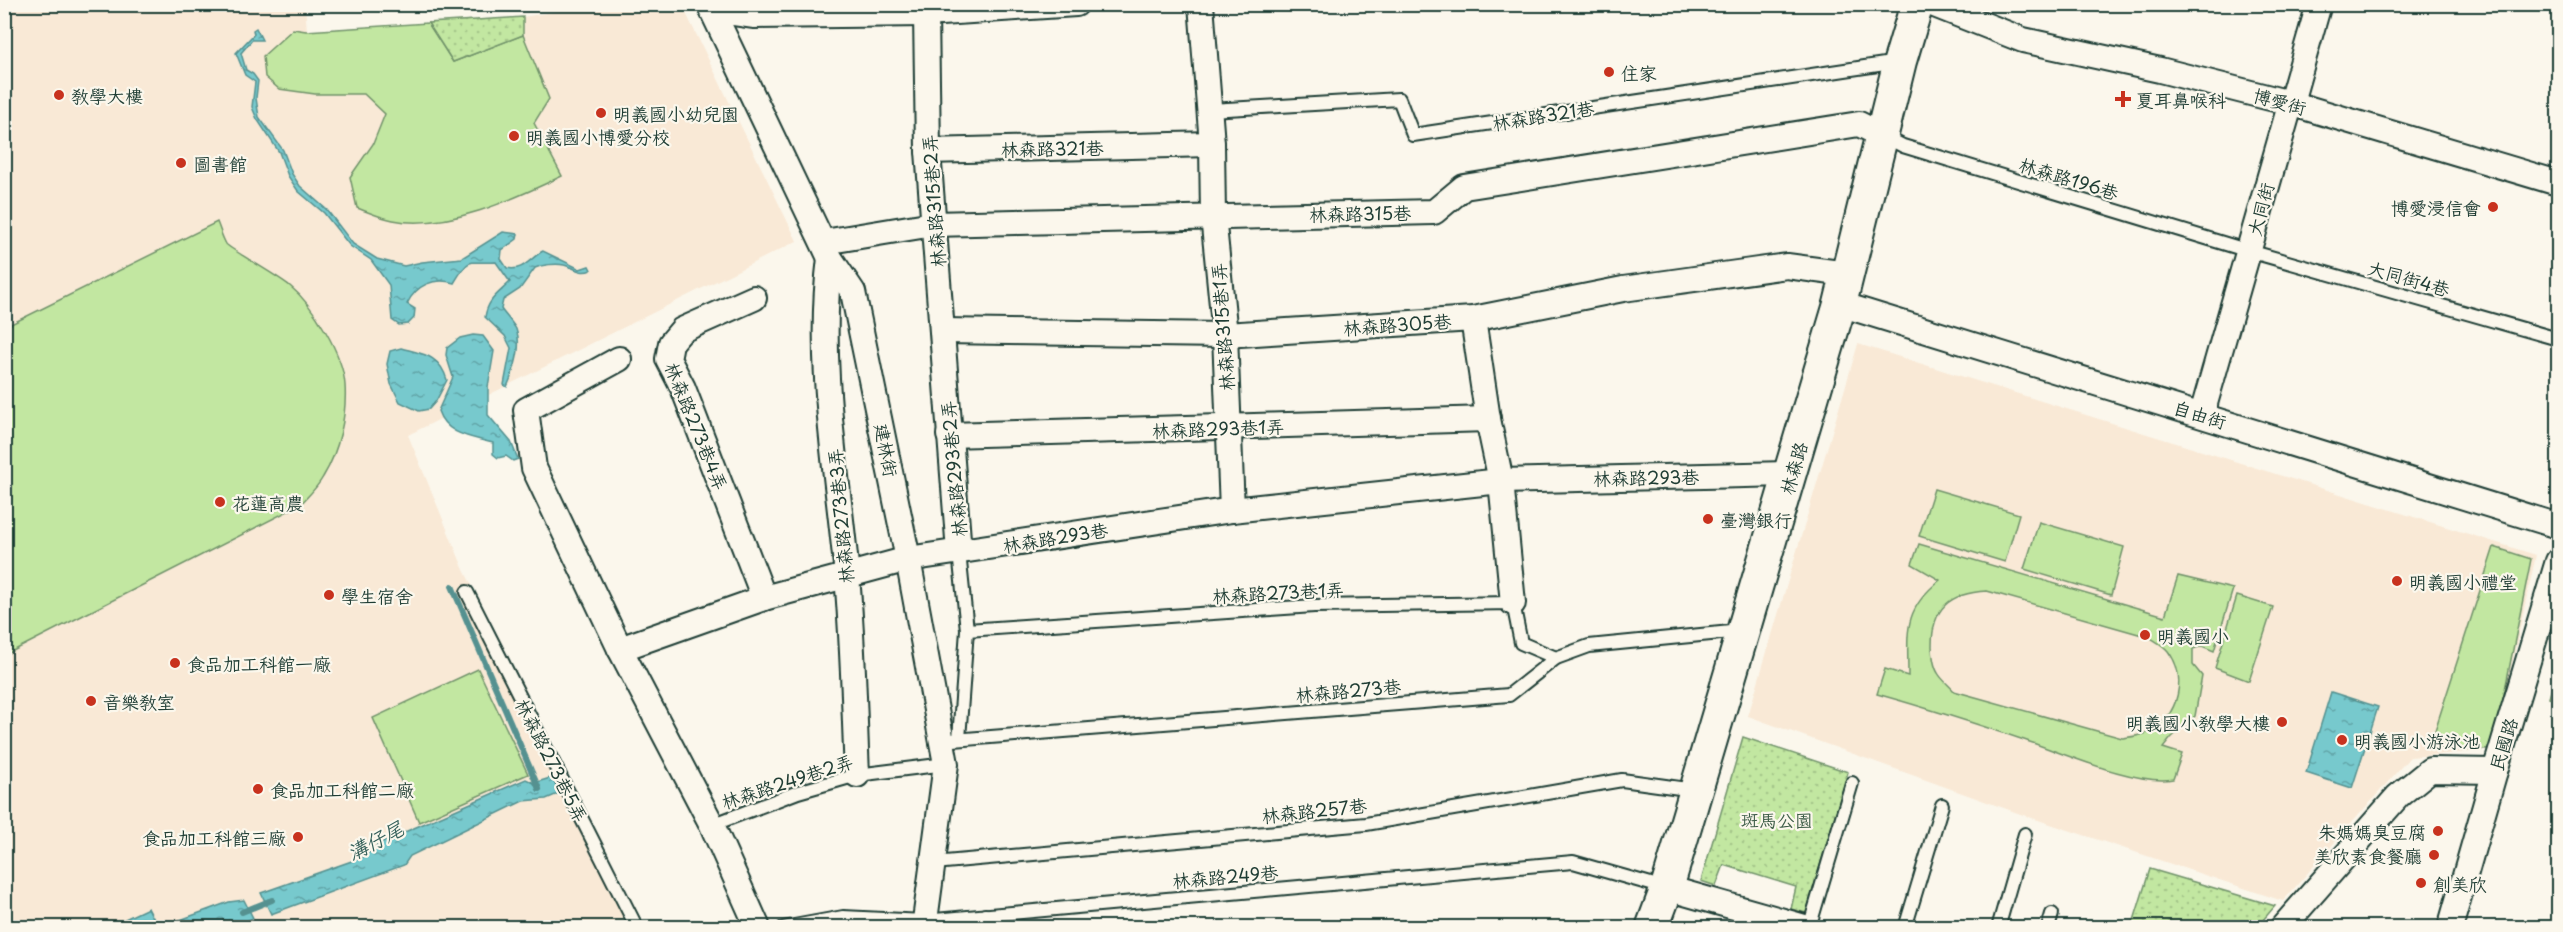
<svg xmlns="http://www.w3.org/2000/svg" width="2563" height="932" font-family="'Playpen Sans','LXGW WenKai TC',sans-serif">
<defs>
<pattern id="park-dots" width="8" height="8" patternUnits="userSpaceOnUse" patternTransform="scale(1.5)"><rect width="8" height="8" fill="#c2e7a1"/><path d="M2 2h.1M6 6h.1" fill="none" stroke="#a6c78b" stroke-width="1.8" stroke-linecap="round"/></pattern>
<pattern id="water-ripples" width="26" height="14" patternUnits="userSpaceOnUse" patternTransform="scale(1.5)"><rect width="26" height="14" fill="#77c9cd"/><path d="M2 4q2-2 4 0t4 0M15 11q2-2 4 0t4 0" fill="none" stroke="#61a4a7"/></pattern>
</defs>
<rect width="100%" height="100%" fill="#fbf7ec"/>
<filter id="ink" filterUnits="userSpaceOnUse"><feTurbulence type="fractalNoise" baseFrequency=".0167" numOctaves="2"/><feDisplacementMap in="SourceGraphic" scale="12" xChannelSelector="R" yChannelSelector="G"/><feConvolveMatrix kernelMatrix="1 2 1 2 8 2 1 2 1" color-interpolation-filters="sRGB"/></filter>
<g filter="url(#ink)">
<g fill="#f9e9d6">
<polygon points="5,5 305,5 307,31 523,17 594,5 682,5 797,241 408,435 464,570 644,927 5,928"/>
<polygon points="1858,344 2536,555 2493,750 2410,757 2283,901 2026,816 1748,716"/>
</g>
<g fill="#c2e7a1" stroke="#70926a" stroke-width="1.5" fill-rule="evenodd">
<path d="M 428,23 L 453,62 L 523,35 L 549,99 L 534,123 L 562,176 C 514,199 446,231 393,220 C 381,218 368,212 357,208 L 350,177 L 373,144 L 385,114 L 364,94 L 315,94 L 279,89 L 265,77 L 263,56 L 293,29 L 306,31 Z"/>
<path d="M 217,222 C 220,229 222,237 226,244 C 228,248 280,277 290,286 C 313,305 343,354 345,385 C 347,415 339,451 323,477 C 317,488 307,497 300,505 L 5,655 L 5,327 Z"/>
<polygon points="1934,489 2019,514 2005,562 1919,536"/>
<polygon points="2039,522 2124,547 2111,595 2024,569"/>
<path d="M 1919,544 L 2165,616 L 2178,576 L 2233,589 L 2214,651 L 2202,646 L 2193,649 L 2193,665 L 2202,676 L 2195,716 L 2171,738 L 2163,748 L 2182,754 L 2173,779 C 2137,786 2063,753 2027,741 C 1977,724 1927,708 1877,694 L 1885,669 L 1908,676 C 1908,632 1902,611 1940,580 L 1912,564 ZM 1987,591 L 2149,637 C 2155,641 2163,645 2168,651 C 2188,677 2179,716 2149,732 C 2141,736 2130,737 2122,738 L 1954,691 C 1949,685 1942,680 1938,673 C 1934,667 1932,654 1932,646 C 1932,608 1949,593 1987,591 Z"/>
<polygon points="2494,547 2531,559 2493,750 2429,749"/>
<polygon points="2237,596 2273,607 2249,681 2215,668"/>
<polygon points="2558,666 2558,701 2549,698"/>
<polygon points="478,669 528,774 419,822 373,718"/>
</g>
<g fill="url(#park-dots)" stroke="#70926a" stroke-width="1.5">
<polygon points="523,17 523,35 453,62 428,23"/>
<polygon points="1743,737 1848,772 1806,913 1791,909 1796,887 1724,865 1716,886 1701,881"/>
<polygon points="2150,869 2275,906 2257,927 2132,927"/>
</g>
<g fill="url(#water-ripples)" stroke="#549190" stroke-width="1.5">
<path d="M 256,28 L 262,40 L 252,40 L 241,53 L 246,70 L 253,74 L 258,81 L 256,98 L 259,117 L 283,150 L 292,174 L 300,186 L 327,210 L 353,244 L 377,259 L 404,266 L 422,262 L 462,258 L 503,232 L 518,234 L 517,239 L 502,250 L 501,259 L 507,268 C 523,272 530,258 543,251 L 580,269 L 589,266 L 591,270 C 580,275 574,267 564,265 C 556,263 542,265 535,268 L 520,289 L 503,300 L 501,309 C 505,315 512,322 516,329 C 523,347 514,371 507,387 L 504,385 L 511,348 L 505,336 L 485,317 C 488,299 498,294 510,282 L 496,262 C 467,264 471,255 454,283 C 434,277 416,285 407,304 L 415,309 L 414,318 L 408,324 L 399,325 L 392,320 L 389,285 L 371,260 L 350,246 L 324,213 L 298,191 L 288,176 L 279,152 L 257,119 L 252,107 L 255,82 L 245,75 L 236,53 L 254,34 L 253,30 Z"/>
<path d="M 473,335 L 483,336 L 494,351 L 488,387 L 488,415 L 511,442 L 518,459 L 513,461 L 506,456 L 498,458 L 493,454 L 493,443 C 471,437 446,435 438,411 L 453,377 L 446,355 L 447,348 L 460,338 Z"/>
<path d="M 401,348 C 423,354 440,355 447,380 L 436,401 L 429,409 L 419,411 L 400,402 L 391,384 L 387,364 L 390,351 Z"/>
<polygon points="2331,692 2378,707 2352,788 2306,773"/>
<polygon points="557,776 565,791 546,799 523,801 410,856 404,865 271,914 261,893 363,857 382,842 526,779 534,783"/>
<polygon points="244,900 253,918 233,927 161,927 229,902"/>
<polygon points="148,908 158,927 108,927"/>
</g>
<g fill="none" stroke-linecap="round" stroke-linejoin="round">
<g stroke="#549190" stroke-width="6">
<polyline points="452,586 539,789"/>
<polyline points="242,912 272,900"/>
</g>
<g stroke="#1f3d34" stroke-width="16">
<g id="service">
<polyline points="1210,110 1399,99 1413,135 1898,62"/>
<polyline points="1882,135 1903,146 2249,251 2558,339"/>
<polyline points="467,592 637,928"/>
<polyline points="967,630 1314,606 1513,603 1521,643 1556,658"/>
<polyline points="959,739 967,630 959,552"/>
<polyline points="941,741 1509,695 1556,658 1589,646 1741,631"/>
<polyline points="712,825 798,792 857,775 946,764"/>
<polyline points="934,863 1366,824 1622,780 1694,790"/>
<polyline points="783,928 843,917 924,921 1573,862 1665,888"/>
<polyline points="984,928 985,915"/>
<polyline points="1809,928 1852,783"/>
<polyline points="1905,928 1942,805"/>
<polyline points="1998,928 2025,834"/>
<polyline points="2048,928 2052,914"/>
</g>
</g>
<g stroke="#1f3d34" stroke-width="28">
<g id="minor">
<polyline points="709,4 830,258 853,292 908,559 946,764 924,928"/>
<polyline points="1201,4 1212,144 1213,216 1225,335 1232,510"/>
<polyline points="1932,4 2023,40 2160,70 2290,103 2558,183"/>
<polyline points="712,10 753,16 926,14 1076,4"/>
<polyline points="926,14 928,151 959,552"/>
<polyline points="928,151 1212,144"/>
<polyline points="824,242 933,224 1434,212 1464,187 1859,124 1881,135"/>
<path d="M 830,258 C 817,359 836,465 846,566 C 853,635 854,706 857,775"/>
<polyline points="754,298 682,330 671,343 668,359 683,388 764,598"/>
<polyline points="1840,304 2558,526"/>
<polyline points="1473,319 1488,419 1501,481 1513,603"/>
<polyline points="943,331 1225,335 1473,319 1623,289 1787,266 1847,274"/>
<polyline points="619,359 526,410 534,468 620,649 712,825 758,928"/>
<polyline points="2202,414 2319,4"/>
<polyline points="949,435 1488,419"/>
<polyline points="620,649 764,598 908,559 1232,510 1501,481 1792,474"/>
<polyline points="1667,888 1808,928"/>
<polyline points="2282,928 2398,796 2430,770 2495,771"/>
<polyline points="2450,928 2495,771 2558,561"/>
</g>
</g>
<g stroke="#1f3d34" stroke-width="36">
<polyline id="tertiary" points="1652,928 1667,888 1840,304 1900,61 1917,4"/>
</g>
<use href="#service" stroke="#fbf7ec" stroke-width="12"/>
<use href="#minor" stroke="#fbf7ec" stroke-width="24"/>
<use href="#tertiary" stroke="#fbf7ec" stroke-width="32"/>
</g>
</g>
<g fill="#c8321e" stroke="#fbf7ec" stroke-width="2">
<circle cx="1609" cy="72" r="6"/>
<circle cx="59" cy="95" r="6"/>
<path d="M2120 90h6v6h6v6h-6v6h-6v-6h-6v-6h6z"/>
<circle cx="601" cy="113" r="6"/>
<circle cx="514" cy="136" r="6"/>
<circle cx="181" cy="163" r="6"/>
<circle cx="2493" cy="207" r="6"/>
<circle cx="220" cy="502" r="6"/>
<circle cx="1708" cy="519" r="6"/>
<circle cx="2397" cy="581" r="6"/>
<circle cx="329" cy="595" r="6"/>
<circle cx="2145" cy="635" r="6"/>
<circle cx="175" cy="663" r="6"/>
<circle cx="91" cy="701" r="6"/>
<circle cx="2282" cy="722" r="6"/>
<circle cx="2342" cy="740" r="6"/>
<circle cx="258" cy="789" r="6"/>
<circle cx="2438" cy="831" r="6"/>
<circle cx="298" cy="837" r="6"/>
<circle cx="2434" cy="855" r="6"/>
<circle cx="2421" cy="883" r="6"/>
</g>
<g text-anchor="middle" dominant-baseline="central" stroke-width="4.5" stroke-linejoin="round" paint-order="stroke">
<g font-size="18" fill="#1f3d34" stroke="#fbf7ec" text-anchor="start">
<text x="1621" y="72">住家</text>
<text x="71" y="95">教學大樓</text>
<text x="2136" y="99">夏耳鼻喉科</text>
<text x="613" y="113">明義國小幼兒園</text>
<text x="526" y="136">明義國小博愛分校</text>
<text x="193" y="163">圖書館</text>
<text x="2481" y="207" text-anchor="end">博愛浸信會</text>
<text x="232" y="502">花蓮高農</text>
<text x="1720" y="519">臺灣銀行</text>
<text x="2409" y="581">明義國小禮堂</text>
<text x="341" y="595">學生宿舍</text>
<text x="2157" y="635">明義國小</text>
<text x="187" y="663">食品加工科館一廠</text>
<text x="103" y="701">音樂教室</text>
<text x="2270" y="722" text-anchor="end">明義國小教學大樓</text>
<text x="2354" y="740">明義國小游泳池</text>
<text x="270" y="789">食品加工科館二廠</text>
<text x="2426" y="831" text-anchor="end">朱媽媽臭豆腐</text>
<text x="286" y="837" text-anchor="end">食品加工科館三廠</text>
<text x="2422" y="855" text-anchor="end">美欣素食餐廳</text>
<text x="2433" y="883">創美欣</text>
</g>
<g font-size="18" fill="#1f3d34" stroke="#fbf7ec">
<text transform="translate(2280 101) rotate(15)">博愛街</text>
<text transform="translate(1543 115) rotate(-9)">林森路321巷</text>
<text transform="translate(1052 148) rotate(-1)">林森路321巷</text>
<text transform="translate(2069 178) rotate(17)">林森路196巷</text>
<text transform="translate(933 201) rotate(-94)">林森路315巷2弄</text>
<text transform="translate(2260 209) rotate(-75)">大同街</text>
<text transform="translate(1360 213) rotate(-1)">林森路315巷</text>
<text transform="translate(2409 278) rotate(16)">大同街4巷</text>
<text transform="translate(1397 324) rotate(-4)">林森路305巷</text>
<text transform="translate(1222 327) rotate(-94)">林森路315巷1弄</text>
<text transform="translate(2200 414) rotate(17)">自由街</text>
<text transform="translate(697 426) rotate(68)">林森路273巷4弄</text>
<text transform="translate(1218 428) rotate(-2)">林森路293巷1弄</text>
<text transform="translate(887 450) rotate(79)">建林街</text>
<text transform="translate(1793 468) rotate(-74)">林森路</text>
<text transform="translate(953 469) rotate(-95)">林森路293巷2弄</text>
<text transform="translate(1646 477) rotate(-1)">林森路293巷</text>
<text transform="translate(840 516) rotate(-95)">林森路273巷3弄</text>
<text transform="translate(1055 537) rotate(-9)">林森路293巷</text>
<text transform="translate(1278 592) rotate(-3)">林森路273巷1弄</text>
<text transform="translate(1348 690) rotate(-5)">林森路273巷</text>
<text transform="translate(2503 744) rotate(-73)">民國路</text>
<text transform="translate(552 760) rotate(63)">林森路273巷5弄</text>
<text transform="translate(787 781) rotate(-18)">林森路249巷2弄</text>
<text transform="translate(1314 810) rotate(-6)">林森路257巷</text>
<text transform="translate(1225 876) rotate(-5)">林森路249巷</text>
</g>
<g font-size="18" fill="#405f4a" stroke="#fbf7ec">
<text x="1777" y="819">斑馬公園</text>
</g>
<g font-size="20" font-style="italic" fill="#35605a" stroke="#fbf7ec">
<text transform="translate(375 840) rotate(-27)">溝仔尾</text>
</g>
</g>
<rect width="2563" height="932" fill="none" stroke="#fbf7ec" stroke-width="24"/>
<rect x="12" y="12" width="2539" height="908" fill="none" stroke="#1f3d34" stroke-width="2" filter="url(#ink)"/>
</svg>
